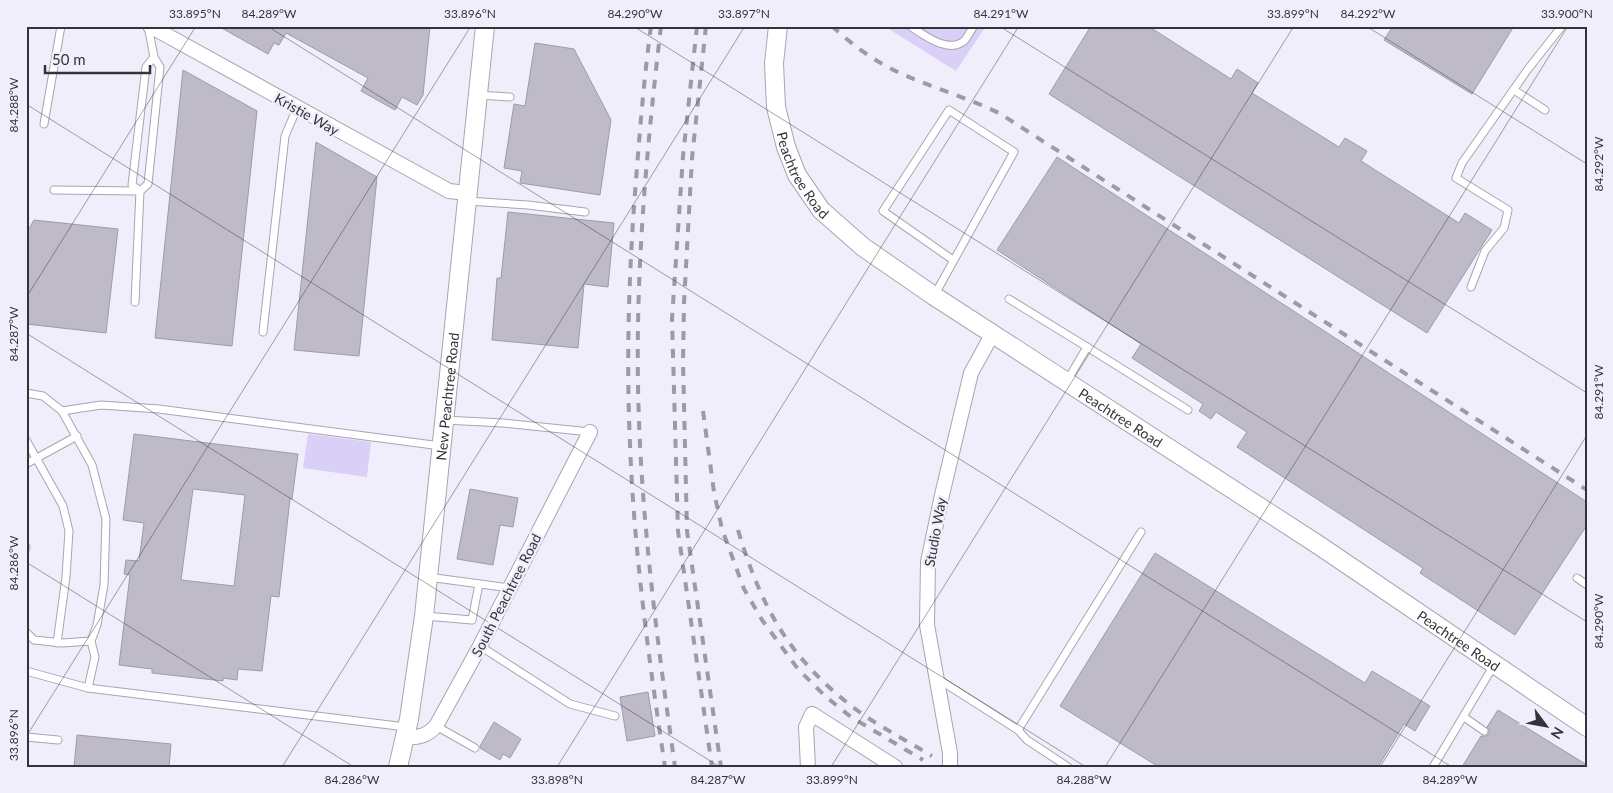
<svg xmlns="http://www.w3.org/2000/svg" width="1613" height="793" font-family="Lato,sans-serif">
<rect width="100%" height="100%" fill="#f1eefb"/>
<g fill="#dacff6">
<polygon points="884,26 986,26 956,71"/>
<polygon points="308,434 371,442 367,477 303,468"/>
</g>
<g fill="#bebac7" stroke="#9e9ba7" fill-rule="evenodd">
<polygon points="218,26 430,26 423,95 417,105 402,97 395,110 361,91 368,78 286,33 279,45 274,43 268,54"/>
<polygon points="1091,26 1148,26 1231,79 1237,69 1258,83 1252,93 1339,147 1345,138 1367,151 1361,161 1459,223 1465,213 1492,230 1427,333 1049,94"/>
<polygon points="1393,26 1514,26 1472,94 1384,40"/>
<polygon points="535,43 574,49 611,120 600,195 520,183 522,171 504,168 514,104 525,106"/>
<polygon points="183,70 257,111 232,346 155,338"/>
<polygon points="316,142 377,177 359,356 294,350"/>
<polygon points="1057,157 1587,502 1587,525 1515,635 1420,573 1423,568 1237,447 1247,432 1216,412 1211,419 1199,411 1203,404 1132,358 1141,344 997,250"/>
<polygon points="508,212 614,223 608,287 584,284 578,348 492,340 497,278 501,278"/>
<polygon points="34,220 118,229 106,333 26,324 26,234"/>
<path d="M 134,434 L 298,454 L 292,499 L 290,499 L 279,597 L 271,596 L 262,671 L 238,669 L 237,680 L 223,678 L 223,681 L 152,673 L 152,669 L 119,665 L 130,575 L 124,574 L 126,560 L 139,561 L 144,523 L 123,520 ZM 193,489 L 245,495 L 234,586 L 181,580 Z"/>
<polygon points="470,489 518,498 513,527 500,525 493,565 457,559"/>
<polygon points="1155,553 1365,683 1372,671 1430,706 1415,731 1404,724 1378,767 1159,767 1060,706"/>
<polygon points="648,692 655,736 627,741 620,697"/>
<polygon points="1498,710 1587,765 1587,767 1462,767 1481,736 1486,736 1489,734 1489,729 1487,727"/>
<polygon points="494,722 521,739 510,758 503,754 500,760 480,748 480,746"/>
<polygon points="77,735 171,744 169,767 74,767"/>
</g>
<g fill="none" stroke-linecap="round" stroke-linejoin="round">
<g stroke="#a8a5b1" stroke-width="9">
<g id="service">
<polyline points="148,26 154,57 160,67 148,184 140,191 132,185 146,67 154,57"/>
<path d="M 910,26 C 924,35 949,55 965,40 C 968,36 971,30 974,26"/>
<polyline points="1514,90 1545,110"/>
<polyline points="478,95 510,97"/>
<polyline points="44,124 61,26"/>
<polyline points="54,190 140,191 135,302"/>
<polyline points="467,201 528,205 585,212"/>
<polyline points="1471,287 1485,251 1504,228 1508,210 1456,178 1462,163 1528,69 1562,26"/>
<polyline points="934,296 1014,152 949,110 883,211 953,260"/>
<polyline points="1009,299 1087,347 1067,381"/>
<polyline points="263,332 285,136 297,108"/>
<polyline points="1087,347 1188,410"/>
<polyline points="26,393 43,396 62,411 92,465 106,519 104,585 97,625 91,641 63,643 34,640 26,632"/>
<polyline points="62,411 101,405 159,409 441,446"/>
<polyline points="444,420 503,423 590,432"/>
<polyline points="26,440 63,506 69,531 66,577 57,643"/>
<polyline points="26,464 77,436"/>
<polyline points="26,547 26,548"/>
<polyline points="428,577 510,588"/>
<polyline points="1577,578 1587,585"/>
<polyline points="425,616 472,620 479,584"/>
<polyline points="480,646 570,704 615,716"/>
<polyline points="26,671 88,688 406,727"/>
<polyline points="938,679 1018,730"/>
<polyline points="88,688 95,657 91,641"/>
<polyline points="1464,717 1484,731"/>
<polyline points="436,726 475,748"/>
<polyline points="26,737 58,740"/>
<polyline points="1068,767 1027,740 1018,730 1141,532"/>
<polyline points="1433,767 1494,665"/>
</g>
</g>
<g stroke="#a8a5b1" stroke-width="16">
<g id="minor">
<polyline points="150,26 449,191 467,193"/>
<path d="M 405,737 C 418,738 427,736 436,726 L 480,646 L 590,432"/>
<polyline points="808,767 806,727 812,714 895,767"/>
<polyline points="950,767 950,753 927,625 928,562 942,495 971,373 993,333"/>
</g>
</g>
<g stroke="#a8a5b1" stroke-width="20">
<g id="tertiary">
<path id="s1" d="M 778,26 L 774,63 L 776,107 L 786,147 L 797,175 L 821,210 L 863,247 L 934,296 L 1317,544 L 1587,727"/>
<path id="s2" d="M 398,767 L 409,719 L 424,616 L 485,26"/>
</g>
</g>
<use href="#service" stroke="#fff" stroke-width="7"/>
<use href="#minor" stroke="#fff" stroke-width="14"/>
<use href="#tertiary" stroke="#fff" stroke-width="18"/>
<g stroke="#9c9aa4" stroke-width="4" stroke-dasharray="9 9" stroke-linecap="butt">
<path d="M 651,26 C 644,78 640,129 636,180 C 629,268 626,356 630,444 C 634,552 649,660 665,767"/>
<path d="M 661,26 C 647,145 636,264 638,384 C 640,512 657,640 675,767"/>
<polyline points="697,26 683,156 672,319 678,531 712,767"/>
<polyline points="706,26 692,158 684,303 683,362 687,531 721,767"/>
<path d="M 832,26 C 852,45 877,63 902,74 C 934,88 968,98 999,113 L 1587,490"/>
<polyline points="703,411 714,492 722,529 744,589 762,620 798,669 825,696 851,717 923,760"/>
<path d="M 738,530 C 761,607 789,658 854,708 C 878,726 906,740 932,756"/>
</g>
</g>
<path fill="none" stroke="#353339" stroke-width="1" stroke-opacity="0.45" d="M 267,26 L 1452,767M 633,26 L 1587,622M 999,26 L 1587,393M 1366,26 L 1587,164M 26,104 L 1086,767M 26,298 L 196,26M 26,333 L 720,767M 26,562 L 354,767M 26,737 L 471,26M 282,767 L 745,26M 557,767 L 1019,26M 831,767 L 1294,26M 1105,767 L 1568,26M 1380,767 L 1587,435"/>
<g text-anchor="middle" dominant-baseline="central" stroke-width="5" stroke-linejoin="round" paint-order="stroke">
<g font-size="14" fill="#353339" stroke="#f1eefb">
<text transform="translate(307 114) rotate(29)">Kristie Way</text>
<text stroke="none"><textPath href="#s1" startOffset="155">Peachtree Road</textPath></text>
<text stroke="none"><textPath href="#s2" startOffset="374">New Peachtree Road</textPath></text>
<text stroke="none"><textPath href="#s1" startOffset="560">Peachtree Road</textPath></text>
<text transform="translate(935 532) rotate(-80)">Studio Way</text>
<text transform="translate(506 595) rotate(-63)">South Peachtree Road</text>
<text stroke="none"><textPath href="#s1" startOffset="965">Peachtree Road</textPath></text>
</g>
</g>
<rect width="1613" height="793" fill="none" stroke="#f1eefb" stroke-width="55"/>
<g transform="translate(1546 726) rotate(122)" stroke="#f1eefb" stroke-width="4" paint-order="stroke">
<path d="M0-4L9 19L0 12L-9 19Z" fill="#353339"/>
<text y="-8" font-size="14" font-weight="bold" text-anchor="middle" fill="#353339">N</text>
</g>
<path d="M45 65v8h105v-8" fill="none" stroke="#353339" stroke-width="2.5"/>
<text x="52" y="65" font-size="15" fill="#353339" stroke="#f1eefb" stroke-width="4" paint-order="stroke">50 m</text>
<rect x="28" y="28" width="1558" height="738" fill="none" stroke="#353339" stroke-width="2"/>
<g font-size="12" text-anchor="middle" fill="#353339">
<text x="195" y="18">33.895°N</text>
<text x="269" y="18">84.289°W</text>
<text x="470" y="18">33.896°N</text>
<text x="635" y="18">84.290°W</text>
<text x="744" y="18">33.897°N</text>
<text x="1001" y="18">84.291°W</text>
<text x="1293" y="18">33.899°N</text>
<text x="1368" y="18">84.292°W</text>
<text x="1567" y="18">33.900°N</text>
<text transform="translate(14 105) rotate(-90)" y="4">84.288°W</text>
<text transform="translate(1599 164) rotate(-90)" y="4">84.292°W</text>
<text transform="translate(14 334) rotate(-90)" y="4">84.287°W</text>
<text transform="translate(1599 392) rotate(-90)" y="4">84.291°W</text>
<text transform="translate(14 563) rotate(-90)" y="4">84.286°W</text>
<text transform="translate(1599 621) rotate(-90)" y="4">84.290°W</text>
<text transform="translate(14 735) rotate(-90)" y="4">33.896°N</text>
<text x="352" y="784">84.286°W</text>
<text x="557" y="784">33.898°N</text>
<text x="718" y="784">84.287°W</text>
<text x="832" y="784">33.899°N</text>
<text x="1084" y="784">84.288°W</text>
<text x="1450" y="784">84.289°W</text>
</g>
</svg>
